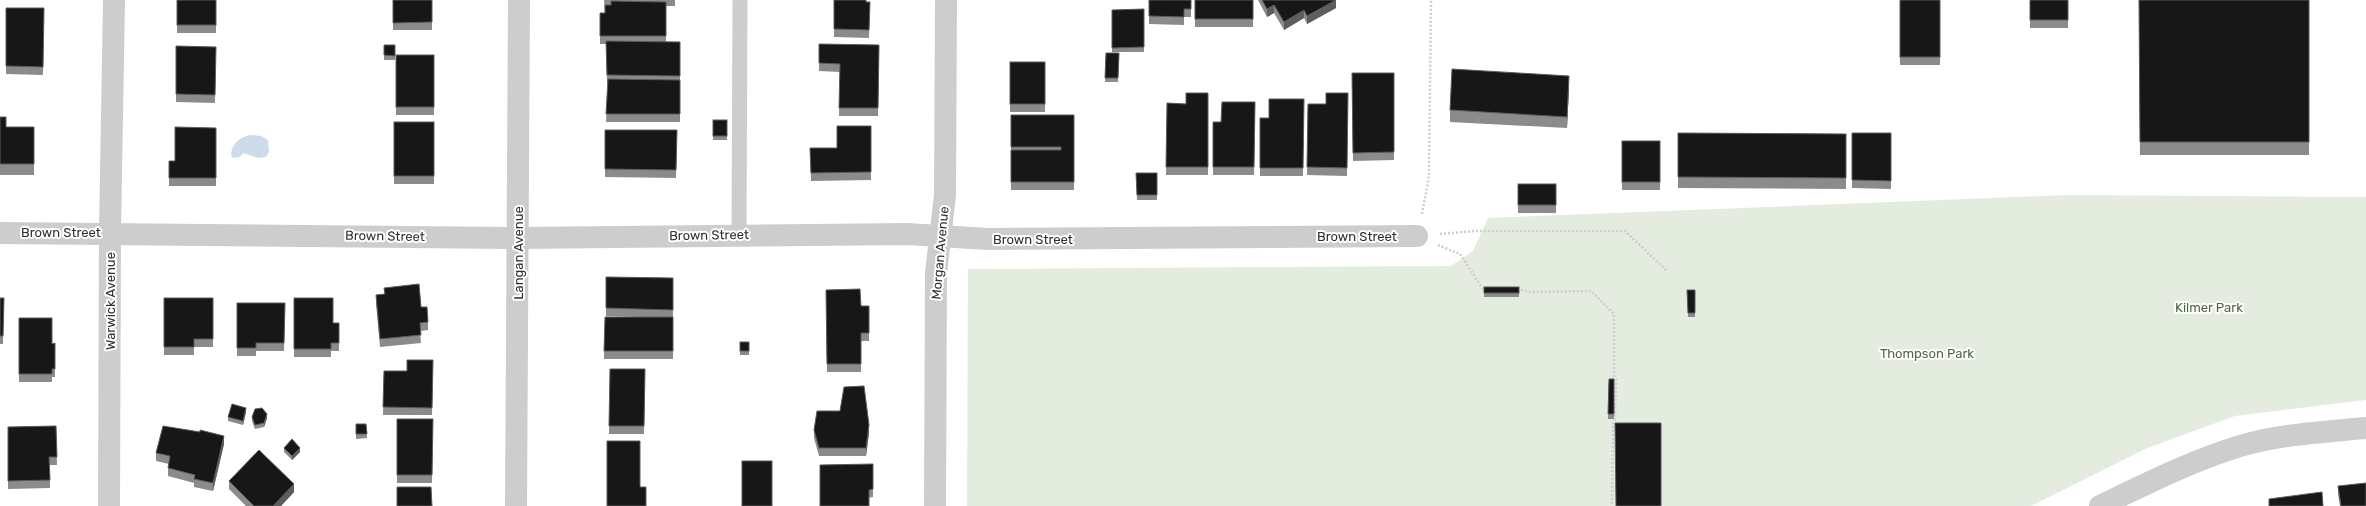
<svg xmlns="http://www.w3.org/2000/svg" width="2366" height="506" font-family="Rubik,sans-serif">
<rect width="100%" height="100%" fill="#fff"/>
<polygon fill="#e4ece0" points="2067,195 2366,197 2366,400 2235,416 2145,449 2031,506 967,506 968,269 1451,266 1473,251 1488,218"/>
<path fill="#cedbea" d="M 250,135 L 261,136 L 268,140 L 269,152 L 266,157 L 258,158 L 243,153 L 240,157 L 233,158 L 231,154 C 233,142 239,138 250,135 Z"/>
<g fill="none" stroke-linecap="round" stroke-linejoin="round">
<g stroke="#cdcdcd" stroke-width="2.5" stroke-dasharray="2 2" stroke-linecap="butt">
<polyline points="1422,214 1429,176 1431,0"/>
<polyline points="1440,234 1475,231 1625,231 1667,271"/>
<polyline points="1438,245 1460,254 1483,289 1486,289"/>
<polyline points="1517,289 1530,292 1591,291 1614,314 1614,375 1616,380 1615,419 1613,424 1612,506"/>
</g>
<polyline stroke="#cdcdcd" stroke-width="15" points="739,235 740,0"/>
<g stroke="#cdcdcd" stroke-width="22">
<polyline points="0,233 518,238 907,234 988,239 1417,236"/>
<polyline points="109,506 110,232 114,0"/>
<polyline points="935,506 936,273 945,195 946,0"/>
<path d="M 2100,506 C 2146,484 2191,461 2240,446 C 2281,434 2324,432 2366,428"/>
</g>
<polyline stroke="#cdcdcd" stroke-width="22" points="516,506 519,0"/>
</g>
<g fill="#8b8b8b">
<rect x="177" y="0" width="39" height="33"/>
<rect x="393" y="0" width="39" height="30"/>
<polygon points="604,0 675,0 675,6 666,6 666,42 680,42 680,122 606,122 608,83 607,83 606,44 600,44 600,13 605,13"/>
<polygon points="834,0 870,2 869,38 834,37"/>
<polygon points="1149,0 1191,0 1191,17 1184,17 1184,25 1149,24"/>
<rect x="1195" y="0" width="58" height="27"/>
<polygon points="1258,0 1336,0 1336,8 1307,24 1304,18 1284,30 1274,13 1267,17"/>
<rect x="1900" y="0" width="40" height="65"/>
<rect x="2030" y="0" width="38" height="28"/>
<polygon points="2139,0 2309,0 2309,155 2140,155"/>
<polygon points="6,8 44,8 43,75 6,74"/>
<polygon points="1144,9 1144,52 1112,52 1112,10"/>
<polygon points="819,44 879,45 878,116 839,116 840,72 819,71"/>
<rect x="384" y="45" width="11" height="15"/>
<polygon points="176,46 216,47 215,103 176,102"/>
<polygon points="1106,53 1119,53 1118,82 1105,82"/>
<rect x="396" y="55" width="38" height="60"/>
<rect x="1010" y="62" width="35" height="50"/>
<polygon points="1352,73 1394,73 1394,160 1353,161"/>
<polygon points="1569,87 1567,128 1450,122 1450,110"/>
<polygon points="1208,93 1208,175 1166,175 1167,103 1186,104"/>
<polygon points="1348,93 1347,176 1307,175 1308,104 1326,104"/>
<polygon points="1304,99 1303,176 1260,176 1260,118 1269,118"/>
<polygon points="1255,102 1254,175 1213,175 1213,122 1221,122"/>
<rect x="1011" y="115" width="63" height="75"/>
<polygon points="0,117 6,127 34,127 34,175 0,175"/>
<rect x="713" y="120" width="14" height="20"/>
<rect x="394" y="122" width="40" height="62"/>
<polygon points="871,126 871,180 811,181 810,148 837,148"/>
<polygon points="216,128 216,186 169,186 169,161 175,161"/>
<polygon points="605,130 677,130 676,178 605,177"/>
<polygon points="1678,133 1846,134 1846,189 1678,188"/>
<polygon points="1852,133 1891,133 1891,189 1852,188"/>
<rect x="1622" y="141" width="38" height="49"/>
<polygon points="1136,173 1157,173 1157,200 1137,200"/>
<rect x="1518" y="184" width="38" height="29"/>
<polygon points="606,277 673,278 673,359 604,359 604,351 638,317 606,316"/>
<rect x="1484" y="287" width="35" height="10"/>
<polygon points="384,288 428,322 428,330 420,331 421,343 380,347 376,303 376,295 384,295"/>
<polygon points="826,290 861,306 869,306 869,341 861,341 861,372 827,372"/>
<polygon points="1687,290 1695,290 1695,317 1688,317"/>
<polygon points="0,298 4,298 3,344 0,344"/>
<polygon points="164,298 213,298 213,347 194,347 194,355 164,355"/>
<polygon points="294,298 333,323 339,323 339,351 331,351 331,357 294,357"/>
<polygon points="237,303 285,303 284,351 256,351 256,356 237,356"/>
<polygon points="19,318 52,344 55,343 55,377 52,377 52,382 19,382"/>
<rect x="740" y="342" width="9" height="13"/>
<polygon points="433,360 432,415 383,415 384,371 407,371"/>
<polygon points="610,369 645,369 644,434 609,434"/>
<polygon points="1609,379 1614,379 1614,419 1608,419"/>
<polygon points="246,412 243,425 228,421 228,417"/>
<polygon points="252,417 267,418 264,427 255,429 252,421"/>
<polygon points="397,419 433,419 432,483 397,483"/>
<polygon points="356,424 366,424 367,438 356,439"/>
<polygon points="56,426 57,465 50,465 50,488 8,489 8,427"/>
<polygon points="814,430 869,433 866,456 819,456 814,438"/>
<polygon points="224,444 213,491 194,487 194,483 168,476 168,468 169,464 156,461 156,453"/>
<polygon points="284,448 300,452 292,460 284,452"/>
<polygon points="873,464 873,497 820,506"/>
<polygon points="229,481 294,492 281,506 246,506 229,489"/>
<polygon points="2338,486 2366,506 2340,506 2338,494"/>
</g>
<g fill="#5d5d5d">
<polygon points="1336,0 1336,8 1307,24 1307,16"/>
<polygon points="1274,5 1274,13 1267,17 1267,9"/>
<polygon points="1304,10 1304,18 1284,30 1284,22"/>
<polygon points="1569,76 1569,87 1567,128 1567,117"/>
<polygon points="246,408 246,412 243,425 243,421"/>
<polygon points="267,414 267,418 264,427 264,423"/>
<polygon points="869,425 869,433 866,456 866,448"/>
<polygon points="224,436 224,444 213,491 213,483"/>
<polygon points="300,448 300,452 292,460 292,456"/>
<polygon points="294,484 294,492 281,506 273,506"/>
</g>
<g fill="#171717" stroke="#5d5d5d">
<rect x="177" y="0" width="39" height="25"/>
<polygon points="393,0 432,0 432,22 393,23"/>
<polygon points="834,0 866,0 866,2 870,2 869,30 834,29"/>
<polygon points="1149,0 1191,0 1191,9 1184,9 1184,17 1149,16"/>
<rect x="1195" y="0" width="58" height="19"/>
<polygon points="1262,0 1336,0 1307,16 1304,10 1284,22 1274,5 1267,9"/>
<rect x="1900" y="0" width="40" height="57"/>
<rect x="2030" y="0" width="38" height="20"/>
<polygon points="2139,0 2309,0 2309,142 2140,142"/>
<polygon points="611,1 666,2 666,36 600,36 600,13 605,13 605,5 611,5"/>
<polygon points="6,8 44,8 43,67 6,66"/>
<polygon points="1144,9 1144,47 1112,48 1112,10"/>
<polygon points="606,41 680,42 680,76 607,75"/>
<polygon points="819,44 879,45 878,108 839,108 840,64 819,63"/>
<polygon points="384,45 395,45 395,56 384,55"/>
<polygon points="176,46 216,47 215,95 176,94"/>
<polygon points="1106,53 1119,53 1118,78 1105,78"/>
<rect x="396" y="55" width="38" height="52"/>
<rect x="1010" y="62" width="35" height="42"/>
<polygon points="1452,69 1569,76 1567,117 1450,110"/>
<polygon points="1352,73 1394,73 1394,152 1353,153"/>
<polygon points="608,79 680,80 680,114 606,114"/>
<polygon points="1186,93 1208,93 1208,167 1166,167 1167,103 1186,104"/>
<polygon points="1326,93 1348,93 1347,168 1307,167 1308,104 1326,104"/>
<polygon points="1269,99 1304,99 1303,168 1260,168 1260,118 1269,118"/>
<polygon points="1222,102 1255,102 1254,167 1213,167 1213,122 1221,122"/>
<polygon points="1011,115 1074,115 1074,182 1011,182 1011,150 1061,150 1061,147 1011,147"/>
<polygon points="0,117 6,117 6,127 34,127 34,164 0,164"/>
<rect x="713" y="120" width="14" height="16"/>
<rect x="394" y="122" width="40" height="54"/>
<polygon points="837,126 871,126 871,172 811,173 810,148 837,148"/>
<polygon points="175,127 216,128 216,178 169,178 169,161 175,161"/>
<polygon points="605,130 677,130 676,170 605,169"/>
<polygon points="1678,133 1846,134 1846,178 1678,177"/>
<polygon points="1852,133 1891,133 1891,181 1852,180"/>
<rect x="1622" y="141" width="38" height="41"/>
<polygon points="1136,173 1157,173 1157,195 1137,195"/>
<rect x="1518" y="184" width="38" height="21"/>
<polygon points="606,277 673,278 673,310 606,308"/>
<polygon points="419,284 421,307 427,307 428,322 420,323 421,335 380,339 376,295 385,294 384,288"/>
<rect x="1484" y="287" width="35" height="6"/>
<polygon points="860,289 861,306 869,306 869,333 861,333 861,364 827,364 826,290"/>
<polygon points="1687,290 1695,290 1695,313 1688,313"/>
<polygon points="0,298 4,298 3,336 0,336"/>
<polygon points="164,298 213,298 213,339 194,339 194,347 164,347"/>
<polygon points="294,298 333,298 333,323 339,323 339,343 331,343 331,349 294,349"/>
<polygon points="237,303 285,303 284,343 256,343 256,348 237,348"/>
<polygon points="605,317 673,317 673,351 604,351"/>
<polygon points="19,318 52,318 52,344 55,343 55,369 52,369 52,374 19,374"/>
<rect x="740" y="342" width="9" height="9"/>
<polygon points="407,360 433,360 432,408 383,407 384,371 407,371"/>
<polygon points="610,369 645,369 644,426 609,426"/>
<polygon points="1609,379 1614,379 1614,414 1608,414"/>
<polygon points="864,386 869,425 866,448 819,448 814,430 817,411 840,411 844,387"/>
<polygon points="232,404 246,408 243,421 228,417"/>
<polygon points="262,408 267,414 264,423 255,425 252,417 255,409"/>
<polygon points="397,419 433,419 432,475 397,475"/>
<polygon points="1615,423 1661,423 1661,506 1616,506"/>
<polygon points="356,424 366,424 367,434 356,434"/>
<polygon points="56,426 57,457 49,457 50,480 8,481 8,427"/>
<polygon points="163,426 200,432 200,430 224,436 213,483 194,479 195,475 168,468 170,456 156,453"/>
<polygon points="292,439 300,448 292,456 284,448"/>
<polygon points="607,441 640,441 640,487 646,487 646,506 607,506"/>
<polygon points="259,450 294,484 273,506 254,506 229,481"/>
<rect x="742" y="461" width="30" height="45"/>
<polygon points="873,464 873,489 869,490 869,506 820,506 820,465"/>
<polygon points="2366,483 2366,506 2341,506 2338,486"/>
<polygon points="397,487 431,487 432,506 397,506"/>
<polygon points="2322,492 2323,506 2269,506 2269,499"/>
</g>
<g text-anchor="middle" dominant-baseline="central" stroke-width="4" stroke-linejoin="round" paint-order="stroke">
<g font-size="13" fill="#303030" stroke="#fff">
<text x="61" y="232">Brown Street</text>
<text transform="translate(709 235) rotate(-1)">Brown Street</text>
<text transform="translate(385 236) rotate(1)">Brown Street</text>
<text x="1357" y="236">Brown Street</text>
<text x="1033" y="239">Brown Street</text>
<text transform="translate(518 253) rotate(-90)">Langan Avenue</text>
<text transform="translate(940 253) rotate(-85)">Morgan Avenue</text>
<text transform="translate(110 301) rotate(-90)">Warwick Avenue</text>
</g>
<g font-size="13" fill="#4e6841" stroke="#fff">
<text x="2209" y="307">Kilmer Park</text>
<text x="1927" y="353">Thompson Park</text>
</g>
</g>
</svg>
